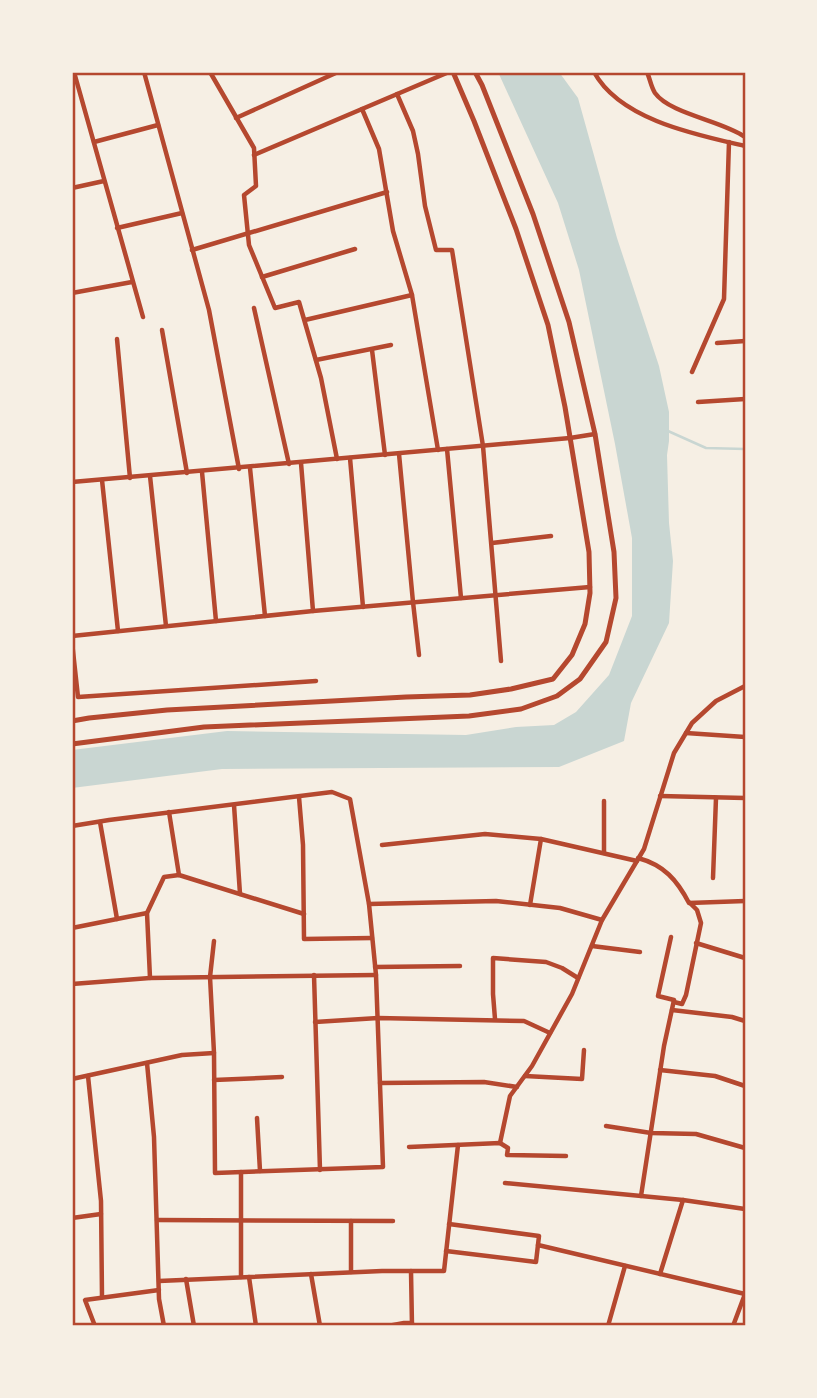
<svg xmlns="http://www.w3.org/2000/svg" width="817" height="1398" font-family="Roboto,sans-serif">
<rect width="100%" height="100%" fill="#f6efe4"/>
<polygon fill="#c9d6d2" points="498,72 559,72 578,98 617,238 659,366 669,412 669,441 667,455 669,523 673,561 669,623 631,703 624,741 559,767 222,769 72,788 72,750 227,731 466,735 516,727 554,725 576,712 609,675 632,616 632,538 615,444 579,270 558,203"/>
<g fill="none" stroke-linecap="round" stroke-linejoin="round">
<polyline stroke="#c9d6d2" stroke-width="2.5" points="668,431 706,448 745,449"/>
<g stroke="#b5482f" stroke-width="4.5">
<polyline points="74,72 143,317"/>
<polyline points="144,72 209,310 239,469"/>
<polyline points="210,72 254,148 256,186 244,195 249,245 275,308 299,302 321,378 337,459"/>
<path d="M 594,72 C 620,120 697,135 745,146"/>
<path d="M 647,72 C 650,79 651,87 655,93 C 670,114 723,121 745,137"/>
<polyline points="397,94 413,131 418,154 425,206 436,250 452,250 483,446 501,661"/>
<polyline points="362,109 379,149 393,231 412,295 438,450"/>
<polyline points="236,118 338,72"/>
<polyline points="94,142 158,125"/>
<polyline points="254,155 449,72"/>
<polyline points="72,188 104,181"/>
<polyline points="117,228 182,213"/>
<polyline points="192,250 387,192"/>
<polyline points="262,277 355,249"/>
<polyline points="72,293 132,282"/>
<polyline points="254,308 289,464"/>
<polyline points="305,320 412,295"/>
<polyline points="162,330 187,473"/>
<polyline points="117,339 130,478"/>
<polyline points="717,343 745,341"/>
<polyline points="372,350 385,455"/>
<polyline points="316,360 391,345"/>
<polyline points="692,372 724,299 729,142"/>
<polyline points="698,402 745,399"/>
<polyline points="447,449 461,598"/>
<polyline points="399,454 413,602 419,655"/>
<polyline points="350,458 363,607"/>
<polyline points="301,463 313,611"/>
<polyline points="250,468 265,616"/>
<polyline points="202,472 216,621"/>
<polyline points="150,476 166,626"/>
<polyline points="102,480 118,631"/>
<polyline points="72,482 570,438 595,434"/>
<polyline points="492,543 551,536"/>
<polyline points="72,636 313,611 590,587"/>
<polyline points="72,642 78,697 316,681"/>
<polyline points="686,733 745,737"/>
<polyline points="660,796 745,798"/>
<polyline points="299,797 303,845 304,939 372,938"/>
<polyline points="234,805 240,894"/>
<polyline points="169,812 179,875"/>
<polyline points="100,822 117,919"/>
<polyline points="72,826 109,820 332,792 350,799 369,904 376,975 383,1167 215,1173 214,1053 210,977 214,941"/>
<polyline points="382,845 485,834 541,839 637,861"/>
<polyline points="604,853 604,801"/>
<path d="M 638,858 C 664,865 677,880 689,903 L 745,901"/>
<polyline points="713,878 716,798"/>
<polyline points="369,904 496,901 560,908 602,920"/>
<polyline points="530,905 541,839"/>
<polyline points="72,928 147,913"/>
<polyline points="696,943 745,958"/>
<polyline points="592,946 640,952"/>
<polyline points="375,967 460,966"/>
<polyline points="314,975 320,1170"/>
<polyline points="150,978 147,913 164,877 179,875 304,914"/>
<polyline points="72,984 150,978 376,975"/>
<polyline points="674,1002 682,1004 686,995 701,923 697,910 690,903"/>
<polyline points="672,1010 732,1017 745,1021"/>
<polyline points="495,1019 493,994 493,958 546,962 562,968 578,978"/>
<polyline points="315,1022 378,1018 524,1021 550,1033"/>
<polyline points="147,1063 154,1137 159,1299 164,1326"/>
<polyline points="660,1070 715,1076 745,1086"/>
<polyline points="88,1076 101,1201 102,1297"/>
<polyline points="525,1076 582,1079 584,1050"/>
<polyline points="72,1079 182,1055 214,1053"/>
<polyline points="214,1080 282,1077"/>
<polyline points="380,1083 484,1082 517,1087"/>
<polyline points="257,1118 260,1171"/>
<polyline points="606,1126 651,1133 696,1134 745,1148"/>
<polyline points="500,1143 510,1096 532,1066 572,994 602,920 644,849 674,753 692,723 716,701 745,686"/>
<polyline points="409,1147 500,1143 508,1148 507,1155 566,1156"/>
<polyline points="505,1183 683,1200 745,1209"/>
<polyline points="641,1196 664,1046 674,1000 658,996 671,937"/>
<polyline points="72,1218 101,1214"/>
<polyline points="157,1220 393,1221"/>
<polyline points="351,1221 351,1272"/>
<polyline points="538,1245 745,1294 733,1326"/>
<polyline points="446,1251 536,1262 539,1236 449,1224"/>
<polyline points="411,1271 412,1326"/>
<polyline points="311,1274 320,1326"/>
<polyline points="660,1274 683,1200"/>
<polyline points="241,1277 241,1172"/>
<polyline points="249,1277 256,1326"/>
<polyline points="186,1279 194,1326"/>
<polyline points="159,1281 382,1271 444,1271 458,1145"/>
<polyline points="95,1326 85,1300 159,1290"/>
<polyline points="388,1326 404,1323 412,1323"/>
<polyline points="608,1326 625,1266"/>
</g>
<g stroke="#b5482f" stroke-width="5">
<polyline points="72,721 89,718 167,710 406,697 470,695 511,689 553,679 572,655 585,624 590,593 589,552 565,407 548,325 516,229 474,121 453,72"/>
<polyline points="72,744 204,727 469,716 521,709 557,696 580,679 606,642 616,598 614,552 595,434 569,322 533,214 482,85 475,72"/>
</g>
</g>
<rect width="817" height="1398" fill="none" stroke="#f6efe4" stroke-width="147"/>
<rect x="74" y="74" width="670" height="1250" fill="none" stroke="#b5482f" stroke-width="2.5"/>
</svg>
